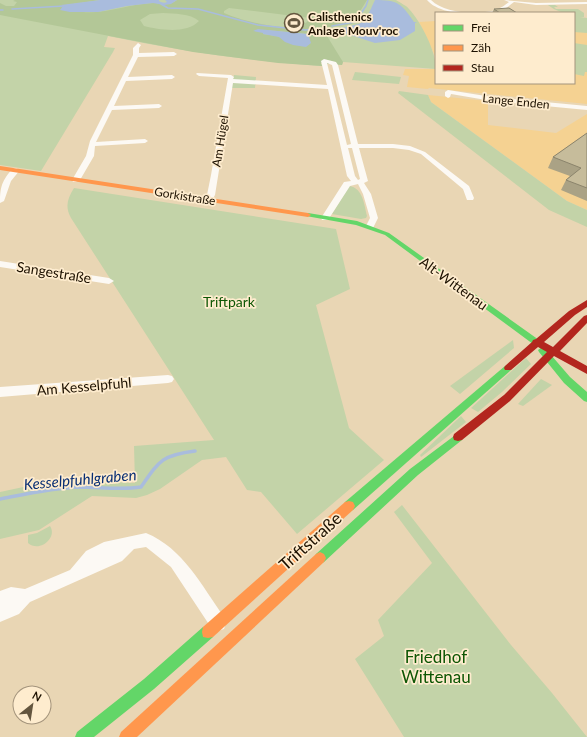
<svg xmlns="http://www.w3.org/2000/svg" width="587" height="737" font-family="Lato,sans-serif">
<rect width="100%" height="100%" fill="#e9d6b4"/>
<g fill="#f5d292">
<polygon points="574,20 576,25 587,28 587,104 429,88 428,89 407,87 409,76 403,75 405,69 436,69 436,83 574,83"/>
<polygon points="436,21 436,58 419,22"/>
<polygon points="428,95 488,101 488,125 556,133 587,114 587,210 567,201 431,102"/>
</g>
<g fill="#c3d3a8">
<path d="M 0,0 L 396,0 C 400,3 406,5 409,9 C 421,22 436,51 436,69 L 343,62 L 342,65 L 321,63 L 322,66 C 249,61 179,51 108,36 L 104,47 L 115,48 L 113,52 L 41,171 L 0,165 Z"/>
<path d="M 548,5 L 555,5 L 558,7 L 554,7 L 556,9 L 578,9 L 584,13 L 584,17 L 580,17 L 587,18 L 587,33 L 574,32 L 574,13 C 563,13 557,12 548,5 Z"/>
<polygon points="574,43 587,45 587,72 585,72 584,76 574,74"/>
<polygon points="355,72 401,77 399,84 352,80"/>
<polygon points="234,75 256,77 255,88 231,88"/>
<polygon points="399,91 428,95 431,102 567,201 587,210 587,227 549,210 398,93"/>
<path d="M 349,186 C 363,188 364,204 367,216 L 366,218 L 361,219 L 332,214 Z"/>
<path d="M 74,188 L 336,229 L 350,289 L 316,305 L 349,428 L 384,460 L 297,534 L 261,492 L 247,490 L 226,457 L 202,460 L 160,489 L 147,495 L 136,498 L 92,496 L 39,530 L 0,539 L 0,492 L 28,486 L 69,480 L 135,483 L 134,446 L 214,440 L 71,218 C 65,207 67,199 74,188 Z"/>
<polygon points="513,340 514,348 460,394 450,386"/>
<polygon points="526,358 531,364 502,392 478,412 471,408"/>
<polygon points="541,379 552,385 523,406 518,404"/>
<polygon points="461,416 466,422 421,457 420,455"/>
<polygon points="402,505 511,645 552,693 587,737 404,737 355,659 384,636 378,620 432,563 394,512"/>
<path d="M 50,526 C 58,538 39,553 28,543 L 28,535 L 37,533 Z"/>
</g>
<path fill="#b3c797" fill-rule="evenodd" d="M 15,0 L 100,0 L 66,5 C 71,7 77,12 83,12 C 106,14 129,4 153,3 C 161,3 170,6 177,0 L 367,0 L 352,24 L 322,28 L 343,62 L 342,65 L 321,63 L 322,66 L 278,63 L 193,52 L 0,15 L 0,3 L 6,6 L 14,6 L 17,2 L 13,1 ZM 229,8 L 310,18 C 301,38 239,20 224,13 L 224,11 ZM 163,13 C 174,14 190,13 199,21 C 187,34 160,30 144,26 L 140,20 L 150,14 ZM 266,30 L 308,34 L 310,41 L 263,34 Z"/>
<g fill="#a9bcdd">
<path d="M 100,0 L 159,0 L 159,1 C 162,3 165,3 167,2 L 165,0 L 177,0 L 171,4 L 164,5 L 153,3 L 127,6 L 98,12 L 70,12 L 60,10 L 63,6 L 61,5 Z"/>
<path d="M 375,0 C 398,0 401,3 414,22 L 417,22 L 415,23 L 415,31 L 400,40 L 375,43 L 344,33 L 341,30 L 342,28 C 368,22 363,25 375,0 Z"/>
<polygon points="258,29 308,34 311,43 306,47 293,45 285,42 279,37 263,34 263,33 253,31"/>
</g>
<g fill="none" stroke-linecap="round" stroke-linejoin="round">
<g stroke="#a9bcdd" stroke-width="1.5">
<polyline points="161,4 168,8 198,9 258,25 305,30 316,29"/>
<polyline points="12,9 64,6"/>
<polyline points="0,10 3,10"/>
<polyline points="332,26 355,22 366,6 368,0"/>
<polyline points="318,29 320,29"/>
</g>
<path stroke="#a9bcdd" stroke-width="3.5" d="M 0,499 C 26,494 53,488 79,487 C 100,487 120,490 141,487 C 159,461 162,455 195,451"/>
<g fill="#fcf9f4" fill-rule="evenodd">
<path d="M 427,0 L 431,0 C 445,14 477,15 496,10 C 501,8 505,5 509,2 L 504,0 L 536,3 L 587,2 L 587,4 L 536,5 L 514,2 C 509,6 504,10 498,12 C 480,17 439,15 427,0 Z"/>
<polygon points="138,43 141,45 139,48 139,53 174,52 177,54 174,56 138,57 128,77 172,75 175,77 172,79 126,81 114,106 159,104 162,106 159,108 112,110 96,142 145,139 148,141 145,143 95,146 94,156 80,180 76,182 73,182 72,180 86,156 90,141 133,55 133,48"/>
<path d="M 324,59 L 336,62 L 338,65 L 358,144 L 393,144 L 410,146 L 425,152 L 469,186 L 474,198 L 473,200 L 467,200 L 463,189 L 421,154 L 409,150 L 393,148 L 359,148 L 368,181 L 364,183 L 371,194 L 378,218 L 373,228 L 370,229 L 366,226 L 370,218 L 363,194 L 358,184 L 350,186 L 328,220 L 322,220 L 321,218 L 344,182 L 351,181 L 347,176 L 328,89 L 233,83 L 215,195 L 211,202 L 205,202 L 204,200 L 207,195 L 211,175 L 228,78 L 199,76 L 196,74 L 197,73 L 231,75 L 234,77 L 233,79 L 327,85 L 321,61 ZM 327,63 L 332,65 L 351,144 L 347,145 ZM 348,148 L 352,148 L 360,179 L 358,180 L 355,176 Z"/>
<polygon points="448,90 492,97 587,106 587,110 492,101 451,94 450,97 448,98 445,96 445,92"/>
<path d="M 13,168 L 16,168 L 20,170 L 11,181 L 4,201 L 0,203 C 0,186 2,181 13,168 Z"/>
<polygon points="0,261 109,278 114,281 109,284 0,267"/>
<polygon points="168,375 172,376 174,379 172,382 168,383 0,397 0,387"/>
<path d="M 146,533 C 183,548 202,586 224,617 L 226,623 L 224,629 L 218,631 L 212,629 L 171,567 L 146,547 L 134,549 L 122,561 L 30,602 L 19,614 L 0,622 L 0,591 L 11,587 L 25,589 L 70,570 L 86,551 L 104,542 Z"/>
</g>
<g fill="#63d668" fill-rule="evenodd">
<polygon points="308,213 357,221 389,233 539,340 540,342 539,344 533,344 385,235 356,225 306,216 305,215"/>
<polygon points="542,347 545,348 570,377 587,392 587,402 584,401 564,383 539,352 538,350"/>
<polygon points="508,365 511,366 512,368 511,370 353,510 349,511 345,510 343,506 345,502 505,366"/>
<polygon points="458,433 462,434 463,437 462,440 418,475 324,562 320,564 316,562 314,558 316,554 410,469"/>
<polygon points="208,626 213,627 214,632 213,637 154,689 94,737 75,737 77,732 144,679 203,627"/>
</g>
<g fill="#ff974d" fill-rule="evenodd">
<polygon points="0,166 308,213 311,215 308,217 0,170"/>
<polygon points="349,501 353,502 355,506 353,510 213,637 208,638 203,637 202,632 203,627 345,502"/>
<polygon points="320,552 324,554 326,558 324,562 137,737 119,737 121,732 316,554"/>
</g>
<polygon fill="#b3261e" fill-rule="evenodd" points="587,300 587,307 575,315 544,342 553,347 584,316 587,315 587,323 560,351 587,366 587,374 554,356 510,401 462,440 458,441 454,440 453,437 454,434 504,395 547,352 538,347 511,370 505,370 504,368 505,366 532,342 533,340 536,339 569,311"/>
</g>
<g fill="#aaa285">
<polygon points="494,9 517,13 492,13"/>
<polygon points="587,133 587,201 561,190 566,180 570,176 548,168 553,157"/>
</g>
<g fill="#c6bc9b" stroke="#8b846c">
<polygon points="509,8 517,13 500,13 494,9"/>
<polygon points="587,133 587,188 566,180 581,168 553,157"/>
</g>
<defs>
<g id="stadium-ring" transform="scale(1)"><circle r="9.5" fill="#feecce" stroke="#64563f" stroke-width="1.5"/><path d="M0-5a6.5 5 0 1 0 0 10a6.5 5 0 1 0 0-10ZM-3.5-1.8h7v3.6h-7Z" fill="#64563f"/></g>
</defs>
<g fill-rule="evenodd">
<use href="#stadium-ring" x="294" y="23"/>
</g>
<g text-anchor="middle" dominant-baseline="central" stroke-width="3.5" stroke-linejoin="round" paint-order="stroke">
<g font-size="12" font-weight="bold" fill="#1d1100" stroke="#feecce" text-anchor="start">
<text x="308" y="16">Calisthenics<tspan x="308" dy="14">Anlage Mouv'roc</tspan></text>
</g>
<g font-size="12" fill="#1d1100" stroke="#feecce">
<text transform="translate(516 101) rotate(6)">Lange Enden</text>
<text transform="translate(220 141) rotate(-81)">Am Hügel</text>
<text transform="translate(185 196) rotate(9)">Gorkistraße</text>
</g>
<g font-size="14" fill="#1d1100" stroke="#feecce">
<text transform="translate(54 272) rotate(9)">Sangestraße</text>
<text transform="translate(454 283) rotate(36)">Alt-Wittenau</text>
<text transform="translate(84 386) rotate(-5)">Am Kesselpfuhl</text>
</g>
<g font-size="14" fill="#0d5604" stroke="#feecce">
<text x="229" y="301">Triftpark</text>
</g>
<g font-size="15" font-style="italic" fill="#082e74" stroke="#feecce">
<text transform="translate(80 479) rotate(-5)">Kesselpfuhlgraben</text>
</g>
<g font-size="17" fill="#1d1100" stroke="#feecce">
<text transform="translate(310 541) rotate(-42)">Triftstraße</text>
</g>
<g font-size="17" fill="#0d5604" stroke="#feecce">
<text x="436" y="656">Friedhof<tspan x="436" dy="20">Wittenau</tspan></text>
</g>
</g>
<rect x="435" y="12" width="140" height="72" fill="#feecce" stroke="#a4947c"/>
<rect x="443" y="25" width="20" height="6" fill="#63d668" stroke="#a4947c"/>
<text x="471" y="32" font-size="12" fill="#1d1100">Frei</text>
<rect x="443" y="45" width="20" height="6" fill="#ff974d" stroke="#a4947c"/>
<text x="471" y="52" font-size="12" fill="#1d1100">Zäh</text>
<rect x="443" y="65" width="20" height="6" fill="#b3261e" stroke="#a4947c"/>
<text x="471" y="72" font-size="12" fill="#1d1100">Stau</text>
<g transform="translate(32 705) rotate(30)"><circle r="19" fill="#feecce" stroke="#a4947c"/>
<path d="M0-3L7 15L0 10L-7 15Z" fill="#64563f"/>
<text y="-6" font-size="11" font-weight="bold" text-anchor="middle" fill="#1d1100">N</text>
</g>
</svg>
